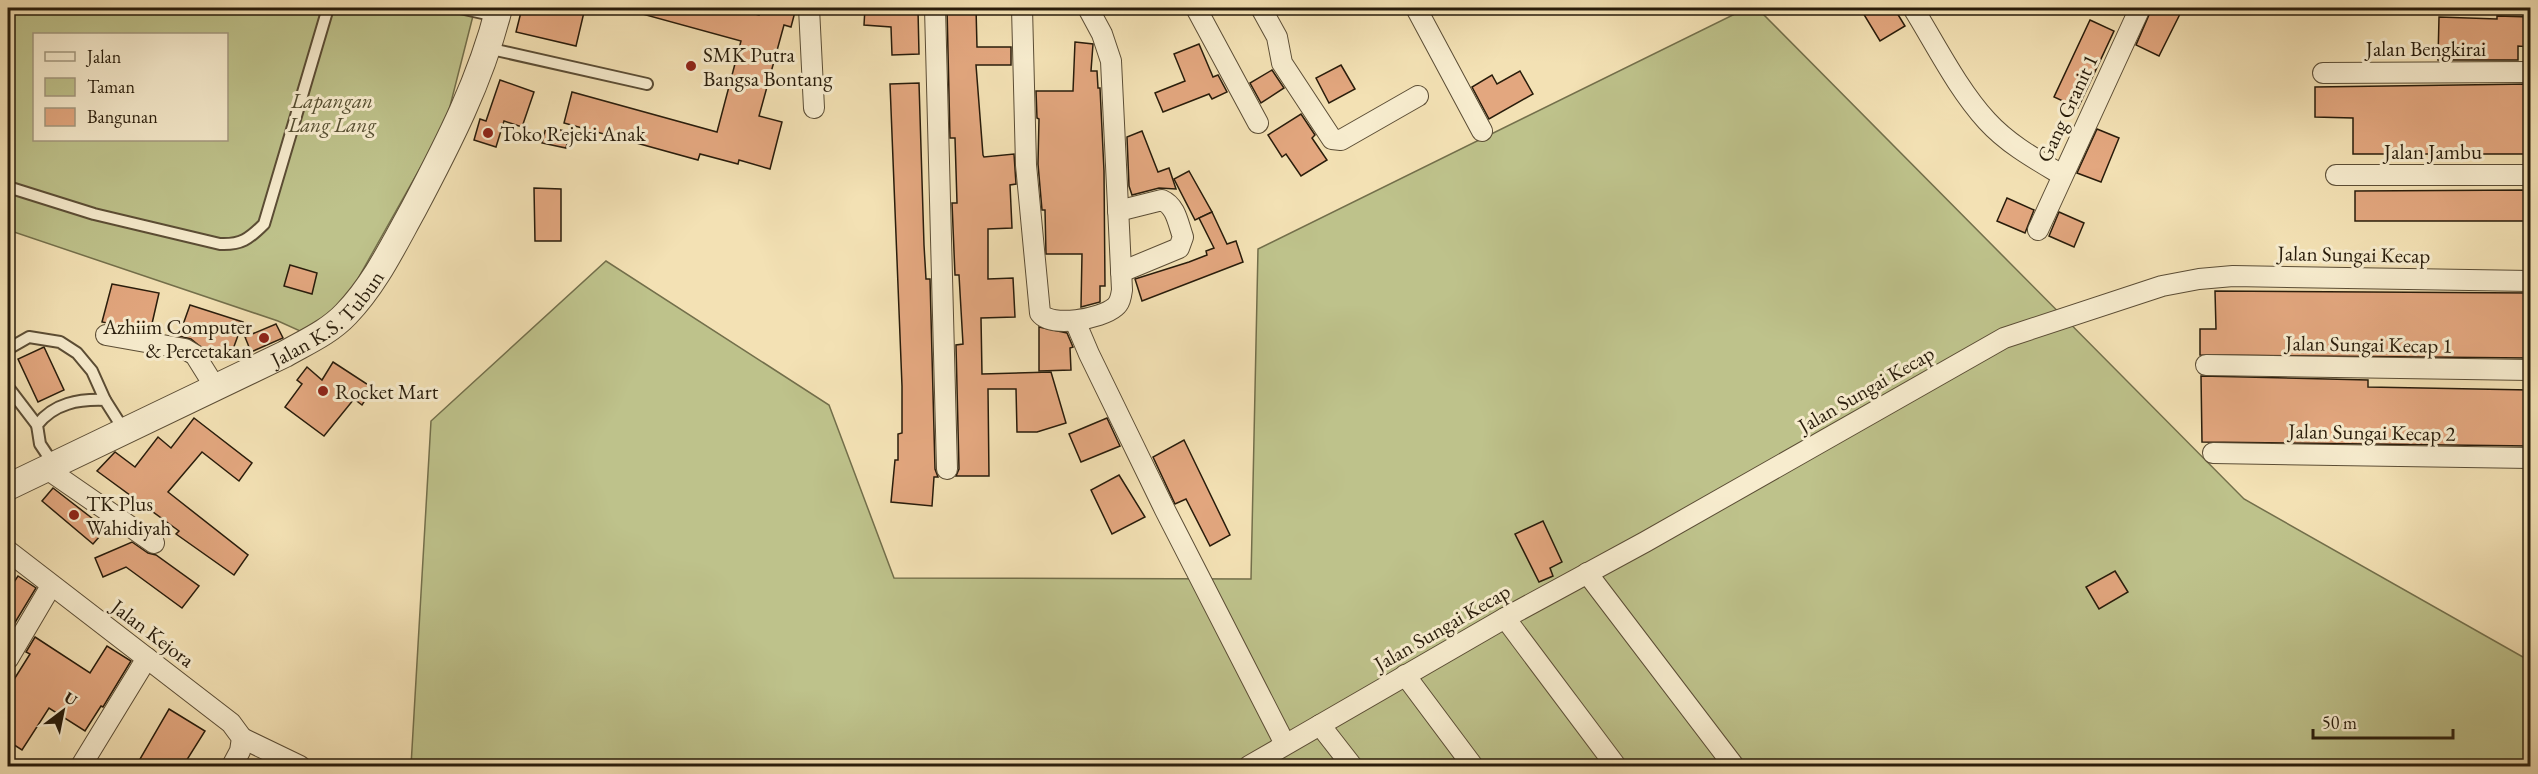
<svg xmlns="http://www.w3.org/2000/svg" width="2538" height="774" font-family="'EB Garamond',serif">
<rect width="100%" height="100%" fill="#f3e1b4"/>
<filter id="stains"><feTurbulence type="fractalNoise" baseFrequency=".00333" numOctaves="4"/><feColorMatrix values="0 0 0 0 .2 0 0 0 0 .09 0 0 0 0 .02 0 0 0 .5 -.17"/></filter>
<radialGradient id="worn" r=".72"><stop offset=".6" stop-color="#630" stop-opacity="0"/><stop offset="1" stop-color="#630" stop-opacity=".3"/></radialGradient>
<g fill="#bec28b" stroke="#736f4b" stroke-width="1.5" fill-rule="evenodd">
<path d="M 8,8 L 475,8 L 446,122 L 351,291 L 334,314 L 300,331 L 278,321 L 8,230 ZM 34,34 L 226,34 L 226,140 L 34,140 Z"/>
<polygon points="1747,8 1757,8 2244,499 2530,661 2530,766 411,766 431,421 606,261 829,405 894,578 1251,579 1258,249"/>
</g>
<g fill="#e3a77f" stroke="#281c0b" stroke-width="1.5">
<polygon points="522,8 585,8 576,46 516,32"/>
<polygon points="635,8 733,8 759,15 761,8 796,8 791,27 784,25 759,116 782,122 770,169 739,160 738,164 700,154 698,160 564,123 572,92 717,132 741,41 635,12"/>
<polygon points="865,8 918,10 919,54 892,55 891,27 864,25"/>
<polygon points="947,8 976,8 977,47 1011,47 1011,65 976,65 983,155 984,157 1014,154 1016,184 1010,185 1012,228 988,229 988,279 1013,278 1015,317 981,318 982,374 1051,372 1066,423 1037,432 1017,432 1016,389 988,389 989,476 956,476 959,469 956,345 963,344 959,275 955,275 952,203 957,203 955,138 950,138"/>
<polygon points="1860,8 1894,8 1905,26 1880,41"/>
<polygon points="2152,8 2183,8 2159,56 2136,45"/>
<polygon points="2497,16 2530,17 2530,47 2518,46 2518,60 2438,60 2439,17 2497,19"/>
<polygon points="2090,20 2114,31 2078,108 2054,97"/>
<polygon points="1075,42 1093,44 1091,71 1097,71 1098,88 1100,88 1104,171 1105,286 1100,286 1100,302 1081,307 1082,254 1046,254 1045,210 1042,210 1038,164 1039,119 1037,118 1036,91 1073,91"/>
<polygon points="1199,44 1213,77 1218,75 1227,92 1212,99 1209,94 1163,112 1155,93 1185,81 1174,54"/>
<polygon points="1341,65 1355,89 1329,103 1316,78"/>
<polygon points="1272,70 1284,88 1261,103 1250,83"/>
<polygon points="1520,71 1533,94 1489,119 1472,87 1492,75 1497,84"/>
<polygon points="500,80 534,92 522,127 504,121 496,147 474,140 480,119 486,121"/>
<polygon points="919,83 924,245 926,279 930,279 935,469 938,477 934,477 932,506 891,502 895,460 898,460 898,434 902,433 902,386 890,84"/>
<polygon points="2530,84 2530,154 2353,154 2353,118 2315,117 2315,87"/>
<polygon points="1301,114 1315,135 1312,138 1327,160 1301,176 1286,154 1282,157 1268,135"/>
<polygon points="546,127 570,132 566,148 542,143"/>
<polygon points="2097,129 2119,138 2101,182 2077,173"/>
<polygon points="1142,131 1158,172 1169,168 1176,189 1159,188 1132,195 1129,186 1127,137"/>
<polygon points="1189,171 1212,212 1195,220 1174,179"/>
<polygon points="534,188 561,189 561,241 535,241"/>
<polygon points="2530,190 2530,221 2355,221 2355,191"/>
<polygon points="2007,198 2034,210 2025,233 1997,221"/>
<polygon points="1212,212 1227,244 1236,241 1243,262 1142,301 1135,279 1189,262 1207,255 1206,251 1214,248 1199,218"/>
<polygon points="2059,212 2084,223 2074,247 2049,236"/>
<polygon points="290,265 317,273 312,294 284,286"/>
<polygon points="112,284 159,293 151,328 129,323 128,327 102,322"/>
<polygon points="2215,291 2530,293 2530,358 2200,355 2200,329 2216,329"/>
<polygon points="190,305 243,322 229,360 208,353 191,339 179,336"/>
<polygon points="276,324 283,338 251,352 245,337"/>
<polygon points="1039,327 1067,333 1073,347 1070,348 1071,370 1039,371"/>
<polygon points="44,347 64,390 38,402 18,359"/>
<polygon points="333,362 373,388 362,405 354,399 324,436 285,407 302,384 297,380 307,367 322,380"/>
<polygon points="2201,376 2368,380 2368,387 2530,390 2530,446 2202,442"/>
<polygon points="194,418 252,463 239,481 202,452 168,492 248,555 234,575 176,534 179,531 97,471 115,452 135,467 158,437 171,448"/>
<polygon points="1107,418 1120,446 1081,462 1069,434"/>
<polygon points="1184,440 1230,535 1210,546 1186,499 1175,504 1153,457"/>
<polygon points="1119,475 1145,517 1112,534 1091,490"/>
<polygon points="53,488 106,529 93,544 42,501"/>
<polygon points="1543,521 1562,562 1550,568 1553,576 1539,582 1515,534"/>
<polygon points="132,542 148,553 156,555 199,586 182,608 126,567 103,577 95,558"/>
<polygon points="2115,571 2128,592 2099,609 2086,587"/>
<polygon points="18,576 36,588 8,634 8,591"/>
<polygon points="35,637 90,673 107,646 131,661 103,707 101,706 85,731 49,708 22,750 8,741 8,689 30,654 26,652"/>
<polygon points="169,709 205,731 183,766 136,766"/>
</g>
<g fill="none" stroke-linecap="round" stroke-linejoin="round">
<g stroke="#5b4d35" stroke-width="14">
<g id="service">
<polyline points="460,8 496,16"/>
<polyline points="487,48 647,84"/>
<path d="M 8,187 L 94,214 L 220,244 C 241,245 249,239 264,224 L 328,8"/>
<polyline points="8,349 29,337 60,342 77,353 92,371 105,400"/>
<polyline points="8,387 37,425"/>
<path d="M 54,465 L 40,444 L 37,425 C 54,403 79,399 105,400 L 124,430"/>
</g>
</g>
<g stroke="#5b4d35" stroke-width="22">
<g id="minor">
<polyline points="809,8 814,108"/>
<polyline points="935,8 947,469"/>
<path d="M 1022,8 L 1026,165 L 1040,313 C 1051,328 1101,319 1115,307 C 1120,303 1121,297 1122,290 L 1111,61 L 1102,34 L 1088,8"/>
<polyline points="1196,8 1258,123"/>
<polyline points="1261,8 1277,37 1282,63 1332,139 1341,140 1418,96"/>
<polyline points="1416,8 1482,131"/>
<path d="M 1913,8 C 1936,45 1957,88 1987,121 C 2008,144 2035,159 2062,175"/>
<polyline points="2323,73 2530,72"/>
<polyline points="2336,175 2530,175"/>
<path d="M 1118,211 L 1162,200 C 1176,206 1178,223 1183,237 L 1179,248 L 1121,272"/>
<polyline points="2038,230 2140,8"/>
<polyline points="1075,321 1089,354 1165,510 1285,744"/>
<polyline points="106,335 185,349 195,355 215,387"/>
<polyline points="2206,365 2530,370"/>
<polyline points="2213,453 2530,458"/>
<polyline points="47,469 154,543"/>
<polyline points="8,551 231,723 242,738 240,751 232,766"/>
<polyline points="1587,573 1734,766"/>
<polyline points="1505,618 1616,766"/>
<polyline points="8,659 51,586"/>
<polyline points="1405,675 1473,766"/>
<polyline points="1320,725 1352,766"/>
<polyline points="242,738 300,766"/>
<polyline points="81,766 147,658"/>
<polyline points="1249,766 1505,618 1645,542 2004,338 2162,286 2199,279 2233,276 2530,281"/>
</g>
</g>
<g stroke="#5b4d35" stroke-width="28">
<g id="tertiary">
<path id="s1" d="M 8,487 L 285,354 C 306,342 329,332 346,314 C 375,284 393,246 413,210 C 448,144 481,80 499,8"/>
</g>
</g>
<use href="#service" stroke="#f7ecce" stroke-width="10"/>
<use href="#minor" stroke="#f7ecce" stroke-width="20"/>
<use href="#tertiary" stroke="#f7ecce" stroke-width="26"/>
</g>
<g fill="#8f2418" stroke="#f7ecce" stroke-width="2">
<circle cx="691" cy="66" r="6"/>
<circle cx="488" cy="133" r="6"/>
<circle cx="264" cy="338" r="6"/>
<circle cx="323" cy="391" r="6"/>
<circle cx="74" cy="515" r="6"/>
</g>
<g text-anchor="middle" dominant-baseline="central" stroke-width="6" stroke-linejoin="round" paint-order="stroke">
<g font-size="21" fill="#281c0b" stroke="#f7ecce">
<text x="2426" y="48">Jalan Bengkirai</text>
<text transform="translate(2067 108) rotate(-65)">Gang Granit 1</text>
<text x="2433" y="151">Jalan Jambu</text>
<text transform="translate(2354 254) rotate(1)">Jalan Sungai Kecap</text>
<text stroke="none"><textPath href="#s1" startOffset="363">Jalan K.S. Tubun</textPath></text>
<text transform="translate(2369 344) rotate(1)">Jalan Sungai Kecap 1</text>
<text transform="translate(1866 389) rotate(-30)">Jalan Sungai Kecap</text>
<text transform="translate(2372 432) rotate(1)">Jalan Sungai Kecap 2</text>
<text transform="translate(1442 627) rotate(-30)">Jalan Sungai Kecap</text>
<text transform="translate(153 633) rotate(37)">Jalan Kejora</text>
</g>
<g font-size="21" fill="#281c0b" stroke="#f7ecce" text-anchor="start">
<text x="703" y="54">SMK Putra<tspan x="703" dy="24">Bangsa Bontang</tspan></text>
<text x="500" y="133">Toko Rejeki Anak</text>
<text x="252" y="326" text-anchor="end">Azhiim Computer<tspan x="252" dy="24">&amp; Percetakan</tspan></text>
<text x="335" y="391">Rocket Mart</text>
<text x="86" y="503">TK Plus<tspan x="86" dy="24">Wahidiyah</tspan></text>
</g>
<g font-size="21" font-style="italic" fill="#554e31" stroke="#f7ecce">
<text x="332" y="100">Lapangan<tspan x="332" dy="24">Lang Lang</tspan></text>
</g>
</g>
<rect width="2538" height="774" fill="none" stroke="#f3e1b4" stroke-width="30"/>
<rect x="9" y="9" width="2520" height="756" fill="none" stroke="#281c0b" stroke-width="3"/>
<rect x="15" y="15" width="2508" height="744" fill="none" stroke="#281c0b" stroke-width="1.5"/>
<rect x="33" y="33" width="195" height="108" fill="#f7ecce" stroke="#a49980" stroke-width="1.5"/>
<rect x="45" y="52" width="30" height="9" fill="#f7ecce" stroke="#a49980" stroke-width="1.5"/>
<text x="87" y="63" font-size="18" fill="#281c0b">Jalan</text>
<rect x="45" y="78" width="30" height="18" fill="#bec28b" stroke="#a49980" stroke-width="1.5"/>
<text x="87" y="93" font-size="18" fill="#281c0b">Taman</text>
<rect x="45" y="108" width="30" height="18" fill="#e3a77f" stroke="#a49980" stroke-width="1.5"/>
<text x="87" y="123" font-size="18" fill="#281c0b">Bangunan</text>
<g transform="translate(63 711) rotate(32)" stroke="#f7ecce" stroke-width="4.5" paint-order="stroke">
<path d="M0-4.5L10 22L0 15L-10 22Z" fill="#281c0b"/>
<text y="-9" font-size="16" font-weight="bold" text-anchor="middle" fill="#281c0b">U</text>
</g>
<path d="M2313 729v9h140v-9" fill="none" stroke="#281c0b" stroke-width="3"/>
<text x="2322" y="729" font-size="18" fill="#281c0b" stroke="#f7ecce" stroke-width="4.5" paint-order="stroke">50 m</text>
<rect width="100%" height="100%" filter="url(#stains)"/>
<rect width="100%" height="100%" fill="url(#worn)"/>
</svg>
